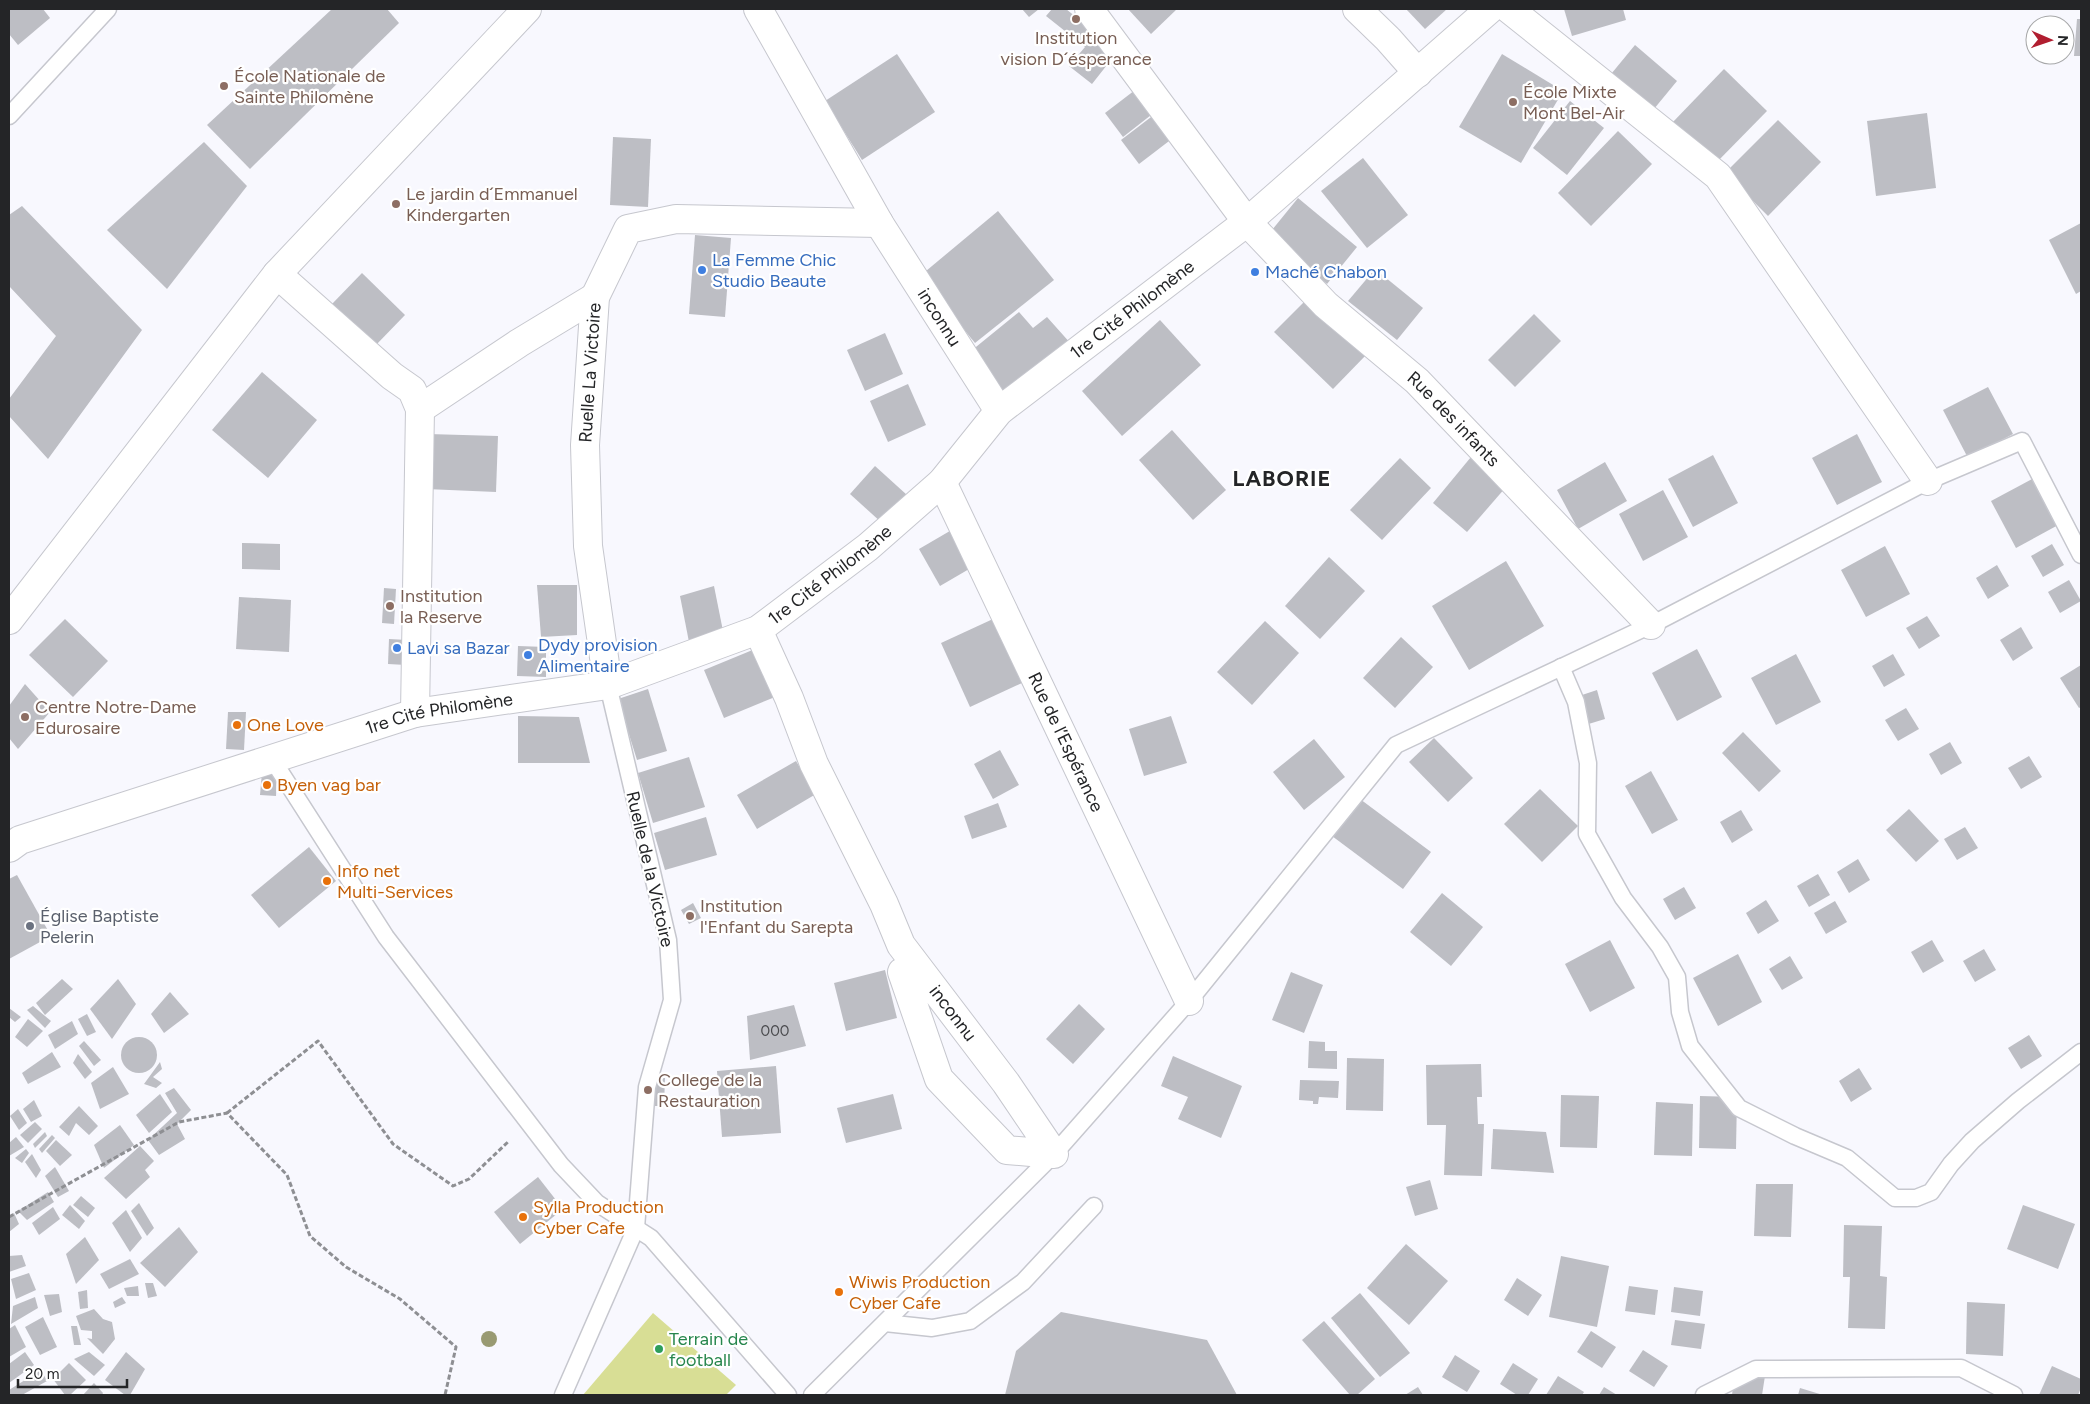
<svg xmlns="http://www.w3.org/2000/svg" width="2090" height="1404" font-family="Figtree,sans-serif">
<rect width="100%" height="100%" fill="#f8f8fe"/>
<polygon fill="#d8de95" points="653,1313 736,1385 726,1395 583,1395"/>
<g fill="#bdbec4">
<polygon points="9,9 43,9 50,18 18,45 9,34"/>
<polygon points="332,9 387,9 399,23 250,169 207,125"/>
<polygon points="1022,9 1039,9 1029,17"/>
<polygon points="1052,9 1066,9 1118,51 1092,84 1069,66 1085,47 1046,16"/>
<polygon points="1128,9 1177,9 1151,34"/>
<polygon points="1406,9 1447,9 1425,29"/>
<polygon points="1564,9 1623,9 1626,20 1572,36"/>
<polygon points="2077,19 2081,19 2081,56 2074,56"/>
<polygon points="1635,45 1677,81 1649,115 1607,79"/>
<polygon points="897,54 935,112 862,160 825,101"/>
<polygon points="1502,54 1563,91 1521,163 1459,127"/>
<polygon points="1724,69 1767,111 1714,165 1672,123"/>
<polygon points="1143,84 1160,108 1123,137 1105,113"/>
<polygon points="1570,101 1604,128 1567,175 1533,148"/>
<polygon points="1159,111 1177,135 1139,164 1121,140"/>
<polygon points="1927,113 1936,188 1876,196 1867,121"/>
<polygon points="1778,120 1821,162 1768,216 1725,173"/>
<polygon points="1618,131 1652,164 1591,226 1558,193"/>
<polygon points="613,137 651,139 648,207 610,205"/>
<polygon points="204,142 247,186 167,289 107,230"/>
<polygon points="1363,158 1408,215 1367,248 1321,191"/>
<polygon points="1298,198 1357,247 1327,284 1268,235"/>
<polygon points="22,206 142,330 48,459 9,416 9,399 56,336 9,286 9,215"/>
<polygon points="998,211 1054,280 975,343 920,276"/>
<polygon points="2081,223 2081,291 2076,294 2049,240"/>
<polygon points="695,235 731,238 725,317 689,314"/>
<polygon points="1375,269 1423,308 1397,340 1348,301"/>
<polygon points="362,273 405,315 374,347 331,305"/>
<polygon points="1309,297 1367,354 1333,389 1274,332"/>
<polygon points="1019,312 1033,328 1047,317 1072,345 1004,393 971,351"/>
<polygon points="1534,314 1561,341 1515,387 1488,360"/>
<polygon points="1160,320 1201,365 1122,436 1082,391"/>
<polygon points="885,333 903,374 865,391 847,350"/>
<polygon points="262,372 317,420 268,478 212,430"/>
<polygon points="908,384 926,425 888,442 870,401"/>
<polygon points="1988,387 2013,434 1968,458 1943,410"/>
<polygon points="1172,430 1226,490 1193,520 1139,460"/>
<polygon points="428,434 498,436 496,492 426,489"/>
<polygon points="1857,434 1882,482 1837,505 1812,458"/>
<polygon points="1713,455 1738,503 1693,527 1668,479"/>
<polygon points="1471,457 1506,487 1467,532 1433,503"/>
<polygon points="1400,458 1431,488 1382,540 1350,510"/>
<polygon points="1605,462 1627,501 1578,529 1557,490"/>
<polygon points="875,466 907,495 882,523 850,494"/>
<polygon points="2036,477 2060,524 2016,548 1991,501"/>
<polygon points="1663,490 1688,537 1643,561 1619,514"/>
<polygon points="955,528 976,565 940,586 919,549"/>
<polygon points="242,543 280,544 280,570 242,569"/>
<polygon points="2052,544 2064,565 2043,577 2031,556"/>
<polygon points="1885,546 1910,594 1866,617 1841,570"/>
<polygon points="1329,557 1365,591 1320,639 1285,606"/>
<polygon points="1506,561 1544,626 1469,670 1432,606"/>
<polygon points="1997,565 2009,586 1988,599 1976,578"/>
<polygon points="2069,580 2081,601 2060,613 2048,592"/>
<polygon points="537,585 577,585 577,635 541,637"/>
<polygon points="714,586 723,631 689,642 680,596"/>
<polygon points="384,588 396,589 394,624 382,623"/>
<polygon points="239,597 291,600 289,652 236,649"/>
<polygon points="1927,616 1940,636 1919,649 1906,628"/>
<polygon points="65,619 108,661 73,697 29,655"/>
<polygon points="993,619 1022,683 970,707 941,643"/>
<polygon points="1265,621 1299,653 1252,705 1217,672"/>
<polygon points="2021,627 2033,648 2013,661 2000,640"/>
<polygon points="1401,637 1433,667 1395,708 1363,678"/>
<polygon points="389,639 407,640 406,665 388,664"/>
<polygon points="518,646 546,647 546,677 517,676"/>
<polygon points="755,649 775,697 724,718 704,670"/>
<polygon points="1697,649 1722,697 1677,721 1652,673"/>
<polygon points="1796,654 1821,702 1776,725 1751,678"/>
<polygon points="1893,654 1905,675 1884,687 1872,666"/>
<polygon points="2081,665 2081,707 2079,708 2060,678"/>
<polygon points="25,684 50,712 18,749 9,738 9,706"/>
<polygon points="648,689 667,751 637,760 618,699"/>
<polygon points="1597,690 1605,719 1582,726 1573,698"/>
<polygon points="1906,708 1919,729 1898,741 1885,720"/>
<polygon points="228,712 246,712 244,750 226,749"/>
<polygon points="518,716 579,717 590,763 518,763"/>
<polygon points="1171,716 1187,763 1144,776 1129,729"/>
<polygon points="1743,732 1781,771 1759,792 1722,753"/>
<polygon points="1434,738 1473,778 1448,802 1409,762"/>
<polygon points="1314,739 1345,777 1304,810 1273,772"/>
<polygon points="1950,742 1962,763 1941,775 1929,754"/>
<polygon points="1000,750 1019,785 993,799 974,764"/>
<polygon points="2029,756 2042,777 2021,789 2008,768"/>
<polygon points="689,757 705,807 653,823 638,773"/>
<polygon points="796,761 816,794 757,829 737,795"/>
<polygon points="1651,771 1678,820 1652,834 1625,786"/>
<polygon points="262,772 277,773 276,796 260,795"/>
<polygon points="1540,789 1578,826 1542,862 1504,824"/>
<polygon points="1360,799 1431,852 1403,889 1332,836"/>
<polygon points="998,803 1007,827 972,839 964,816"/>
<polygon points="1909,809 1939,841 1916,862 1886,830"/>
<polygon points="1741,810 1753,830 1732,843 1720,822"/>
<polygon points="706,817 717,855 665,870 654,833"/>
<polygon points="1965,827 1978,848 1957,860 1944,839"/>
<polygon points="309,847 336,881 279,928 251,895"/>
<polygon points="1858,859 1870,880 1849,893 1837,872"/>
<polygon points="1818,874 1830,895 1809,907 1797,886"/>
<polygon points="17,875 51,936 9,959 9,879"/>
<polygon points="1684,887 1696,908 1675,920 1663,899"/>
<polygon points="1442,893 1483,927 1451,966 1410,932"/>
<polygon points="1766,900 1779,921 1758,934 1746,913"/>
<polygon points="1835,901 1847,922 1826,934 1814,913"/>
<polygon points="693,903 701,918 689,924 681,910"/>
<polygon points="1610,940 1635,988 1590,1012 1565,964"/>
<polygon points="1932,940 1944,961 1923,973 1911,952"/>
<polygon points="1984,949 1996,970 1975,982 1963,961"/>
<polygon points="1738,954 1762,1002 1718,1026 1693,978"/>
<polygon points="1790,956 1803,978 1782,990 1769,969"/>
<polygon points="885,970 897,1018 846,1031 834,983"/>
<polygon points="1291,972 1323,985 1304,1033 1272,1020"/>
<polygon points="62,979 73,989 45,1015 36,1003"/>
<polygon points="118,979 136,1004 112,1039 90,1009"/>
<polygon points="170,992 189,1014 164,1033 151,1014"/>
<polygon points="1079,1004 1105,1029 1073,1064 1046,1039"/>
<polygon points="794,1005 806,1046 750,1060 747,1016"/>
<polygon points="33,1006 51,1021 45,1028 27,1010"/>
<polygon points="9,1008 21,1017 15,1022 9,1017"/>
<polygon points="87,1014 96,1032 87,1036 78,1019"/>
<polygon points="28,1019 43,1031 27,1047 15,1037"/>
<polygon points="72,1021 78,1034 55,1049 48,1035"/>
<polygon points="2029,1035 2042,1056 2021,1069 2008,1048"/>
<circle cx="139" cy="1055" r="18"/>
<polygon points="84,1041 101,1060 94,1066 79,1046"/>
<polygon points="1309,1041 1325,1042 1325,1051 1337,1051 1337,1069 1308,1068"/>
<polygon points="52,1052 61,1067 28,1084 22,1073"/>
<polygon points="78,1054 92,1072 85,1079 73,1063"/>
<polygon points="1173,1056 1242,1086 1221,1138 1178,1119 1188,1097 1161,1086"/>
<polygon points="1347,1058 1384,1059 1383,1111 1346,1110"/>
<polygon points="160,1062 162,1069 153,1077 162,1083 156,1088 144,1084"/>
<polygon points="1481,1064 1482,1097 1477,1097 1478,1124 1484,1124 1482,1176 1444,1175 1446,1125 1427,1125 1426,1065"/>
<polygon points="776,1066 781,1133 722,1137 717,1071"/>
<polygon points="113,1067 129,1094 100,1109 91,1083"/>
<polygon points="1859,1068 1872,1089 1851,1102 1839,1081"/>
<polygon points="653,1078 665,1078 664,1106 652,1106"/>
<polygon points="1300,1080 1339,1081 1338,1098 1319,1097 1318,1104 1313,1104 1313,1101 1299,1100"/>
<polygon points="174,1088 191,1110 177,1124 185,1139 159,1155 148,1140 177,1113 165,1093"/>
<polygon points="160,1094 172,1112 149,1133 136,1115"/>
<polygon points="893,1094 902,1129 846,1143 837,1108"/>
<polygon points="1561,1095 1599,1096 1597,1148 1560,1147"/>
<polygon points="1700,1096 1737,1097 1736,1149 1699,1148"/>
<polygon points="34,1100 42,1116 31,1122 23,1109"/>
<polygon points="1656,1102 1693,1104 1692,1156 1654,1155"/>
<polygon points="79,1106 98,1126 89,1135 76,1123 69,1136 59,1127"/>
<polygon points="18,1109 27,1123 19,1130 10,1116"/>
<polygon points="35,1122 42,1129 28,1143 20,1135"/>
<polygon points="120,1125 134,1145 104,1168 94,1145"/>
<polygon points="1493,1129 1546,1132 1554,1173 1491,1169"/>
<polygon points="45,1132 47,1136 35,1148 33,1144"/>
<polygon points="52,1135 55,1138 42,1153 39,1149"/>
<polygon points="16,1137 24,1147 9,1156 9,1143"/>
<polygon points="56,1140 72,1155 60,1166 46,1151"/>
<polygon points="140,1146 154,1161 145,1170 150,1177 126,1199 104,1178"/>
<polygon points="26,1149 29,1153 22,1163 15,1158"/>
<polygon points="32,1154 41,1170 36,1178 25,1162"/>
<polygon points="55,1167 69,1191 58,1197 45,1176"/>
<polygon points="538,1177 563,1209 520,1244 494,1212"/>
<polygon points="1430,1180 1438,1209 1415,1216 1406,1187"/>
<polygon points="1756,1184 1793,1184 1791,1237 1754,1236"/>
<polygon points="48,1192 54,1202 27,1220 18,1211"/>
<polygon points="81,1196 95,1208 88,1217 73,1205"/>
<polygon points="139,1203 154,1228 147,1236 131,1211"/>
<polygon points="70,1205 85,1221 79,1229 62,1215"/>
<polygon points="2023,1205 2075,1224 2058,1269 2007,1249"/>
<polygon points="53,1207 60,1219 39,1235 32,1223"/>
<polygon points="126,1210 142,1238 130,1252 112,1223"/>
<polygon points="14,1213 19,1224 9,1232 9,1216"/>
<polygon points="1844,1225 1882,1226 1880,1276 1887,1277 1885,1329 1848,1328 1850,1277 1843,1277"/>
<polygon points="179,1227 198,1252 165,1287 140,1263"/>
<polygon points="85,1237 99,1260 76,1284 66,1254"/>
<polygon points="1406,1244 1448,1281 1409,1325 1367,1288"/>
<polygon points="22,1255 26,1266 9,1272 9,1256"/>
<polygon points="1561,1256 1609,1266 1597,1327 1549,1317"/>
<polygon points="130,1259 139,1274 109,1289 100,1274"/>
<polygon points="29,1273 36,1290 16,1299 11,1279"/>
<polygon points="1517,1278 1542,1295 1528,1316 1504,1300"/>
<polygon points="145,1283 153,1283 157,1296 148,1298"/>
<polygon points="138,1286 139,1296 127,1296 124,1288"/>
<polygon points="1629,1286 1658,1290 1655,1315 1625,1311"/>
<polygon points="1674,1287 1703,1291 1700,1316 1671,1312"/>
<polygon points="87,1290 88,1308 80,1309 78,1292"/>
<polygon points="1360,1293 1410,1353 1380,1377 1331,1318"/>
<polygon points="59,1294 62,1312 50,1316 44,1295"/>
<polygon points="35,1297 38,1308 11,1324 13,1306"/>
<polygon points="122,1297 126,1303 115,1308 113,1302"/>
<polygon points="1967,1302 2005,1304 2003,1356 1966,1354"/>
<polygon points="94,1309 103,1319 112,1322 115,1339 103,1354 87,1338 92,1339 92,1331 81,1330 76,1316"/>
<polygon points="1061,1312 1207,1340 1237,1395 1005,1395 1016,1351"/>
<polygon points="43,1317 57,1347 40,1355 25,1327"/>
<polygon points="1675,1320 1705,1324 1701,1349 1671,1345"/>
<polygon points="1324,1321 1375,1379 1357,1395 1350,1395 1302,1340"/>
<polygon points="15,1325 26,1347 9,1357 9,1329"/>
<polygon points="71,1326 77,1326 81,1345 74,1345"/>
<polygon points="1591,1331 1616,1347 1602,1368 1577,1352"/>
<polygon points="1643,1350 1668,1366 1654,1387 1629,1371"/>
<polygon points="25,1352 34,1365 9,1383 9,1364"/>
<polygon points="89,1352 105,1365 94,1376 74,1359"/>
<polygon points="126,1352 145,1369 130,1395 125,1395 105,1380"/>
<polygon points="1455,1355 1480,1371 1467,1392 1442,1377"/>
<polygon points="69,1363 86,1380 70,1395 65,1395 53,1379"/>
<polygon points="1513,1363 1538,1379 1528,1395 1517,1395 1500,1384"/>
<polygon points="2052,1366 2081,1379 2081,1388 2078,1395 2039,1395"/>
<polygon points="41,1370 47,1381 22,1395 9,1395 9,1390"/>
<polygon points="1735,1372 1765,1376 1762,1395 1732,1395"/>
<polygon points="1558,1376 1584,1392 1582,1395 1546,1395"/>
<polygon points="94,1383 103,1393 102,1395 83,1395"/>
<polygon points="1418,1387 1423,1395 1405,1395"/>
<polygon points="1604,1387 1617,1395 1599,1395"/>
<polygon points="1800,1388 1823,1395 1798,1395"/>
</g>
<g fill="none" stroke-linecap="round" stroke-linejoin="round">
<g stroke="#c6c7ce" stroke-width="19">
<g id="lane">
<polyline points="9,116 108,9"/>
<polyline points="1561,667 1576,702 1588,763 1587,834 1623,898 1660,947 1677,977 1680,1012 1690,1046 1739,1108 1795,1136 1847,1158 1895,1198 1916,1198 1931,1192 1951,1164 1972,1141 2018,1101 2081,1052"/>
<polyline points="272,759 386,937 561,1165 597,1203 651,1238 788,1395"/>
<polyline points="885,1323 932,1328 970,1321 1023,1282 1094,1206"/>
<polyline points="563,1395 636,1228 647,1087 672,1000 668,940 608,685"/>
<polyline points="812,1395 1054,1154 1189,1001 1396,745 1651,625 1928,481 2022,441 2081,555"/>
<polyline points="1704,1395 1756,1369 1961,1368 2014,1395"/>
</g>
</g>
<g stroke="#c6c7ce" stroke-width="30">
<g id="street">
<path id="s1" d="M 758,9 L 879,223 L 999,411"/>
<path id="s2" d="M 1089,9 L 1247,222 L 1326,305 L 1417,381 L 1651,625"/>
<polyline points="1357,9 1388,39 1418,73"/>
<polyline points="1509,9 1718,176 1928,481"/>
<polyline points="277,274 392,376 412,390 420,409 415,713"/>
<polyline points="420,409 519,343 595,297"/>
<path id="s3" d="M 942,482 L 1189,1001"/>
<polyline points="9,620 277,274 527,9"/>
<path id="s4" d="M 758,630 L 789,698 L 814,764 L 884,904 L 901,945 L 1006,1083 L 1054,1154 L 1007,1150 L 939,1079 L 902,972"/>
<path id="s5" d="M 608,685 L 588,546 L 585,445 L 595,297 L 628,229 L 676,219 L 879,223"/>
<path id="s6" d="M 9,848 L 20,840 L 415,713 L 608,685 L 758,630 L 868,547 L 942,482 L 999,411 L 1247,222 L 1490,9"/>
</g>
</g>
<g stroke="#8e8f93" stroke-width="3" stroke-dasharray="5 2.5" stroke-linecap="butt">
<polyline points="227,1113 318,1041 393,1144 453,1186 469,1179 509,1141"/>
<polyline points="9,1217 179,1122 227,1113 287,1175 310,1236 346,1267 400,1299 456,1347 445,1395"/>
</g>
<use href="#lane" stroke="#fff" stroke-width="16"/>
<use href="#street" stroke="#fff" stroke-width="28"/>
</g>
<circle fill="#999a72" cx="489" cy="1339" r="8"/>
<g fill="#8d6e63" stroke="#fff" stroke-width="2">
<circle cx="1076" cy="19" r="5"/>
<circle cx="224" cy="86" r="5"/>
<circle cx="1513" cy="102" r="5"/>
<circle cx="396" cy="204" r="5"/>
<circle cx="390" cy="606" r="5"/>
<circle cx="25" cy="717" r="5"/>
<circle cx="690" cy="916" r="5"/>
<circle cx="648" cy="1090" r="5"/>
</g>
<g fill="#3f7fe0" stroke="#fff" stroke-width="2">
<circle cx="702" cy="270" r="5"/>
<circle cx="1255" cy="272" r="5"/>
<circle cx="397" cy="648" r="5"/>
<circle cx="528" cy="655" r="5"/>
</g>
<g fill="#e8710a" stroke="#fff" stroke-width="2">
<circle cx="237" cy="725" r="5"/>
<circle cx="267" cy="785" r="5"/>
<circle cx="327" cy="881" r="5"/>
<circle cx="523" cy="1217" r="5"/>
<circle cx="839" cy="1292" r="5"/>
</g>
<circle fill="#6b7280" stroke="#fff" stroke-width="2" cx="30" cy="926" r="5"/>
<circle fill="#2e9e5b" stroke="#fff" stroke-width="2" cx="659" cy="1349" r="5"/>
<g text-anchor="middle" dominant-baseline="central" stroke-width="4.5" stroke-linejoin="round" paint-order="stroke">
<g font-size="15" fill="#4a4b4e">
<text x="775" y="1031">000</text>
</g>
<g font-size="18" fill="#785e54" stroke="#fff" text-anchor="start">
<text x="1076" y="38" text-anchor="middle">Institution<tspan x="1076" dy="21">vision D´ésperance</tspan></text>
<text x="234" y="76">École Nationale de<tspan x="234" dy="21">Sainte Philomène</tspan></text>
<text x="1523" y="92">École Mixte<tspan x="1523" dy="21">Mont Bel-Air</tspan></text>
<text x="406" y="194">Le jardin d´Emmanuel<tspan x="406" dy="21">Kindergarten</tspan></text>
<text x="400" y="596">Institution<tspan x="400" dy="21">la Reserve</tspan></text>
<text x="35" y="707">Centre Notre-Dame<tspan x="35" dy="21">Edurosaire</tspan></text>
<text x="700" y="906">Institution<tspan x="700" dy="21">l'Enfant du Sarepta</tspan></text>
<text x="658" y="1080">College de la<tspan x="658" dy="21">Restauration</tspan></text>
</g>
<g font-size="18" fill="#366cbe" stroke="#fff" text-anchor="start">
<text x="712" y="260">La Femme Chic<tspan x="712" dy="21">Studio Beaute</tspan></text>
<text x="1265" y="272">Maché Chabon</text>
<text x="538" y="645">Dydy provision<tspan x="538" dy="21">Alimentaire</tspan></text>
<text x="407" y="648">Lavi sa Bazar</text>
</g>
<g font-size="18" fill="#242527" stroke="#fff">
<text stroke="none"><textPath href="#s6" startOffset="1278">1re Cité Philomène</textPath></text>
<text stroke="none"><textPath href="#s1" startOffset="358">inconnu</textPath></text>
<text stroke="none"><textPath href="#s5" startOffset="314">Ruelle La Victoire</textPath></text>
<text stroke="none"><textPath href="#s2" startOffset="551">Rue des infants</textPath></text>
<text stroke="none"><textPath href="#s6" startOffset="874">1re Cité Philomène</textPath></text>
<text stroke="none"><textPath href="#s6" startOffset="452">1re Cité Philomène</textPath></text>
<text stroke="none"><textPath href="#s3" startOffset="288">Rue de l’Espérance</textPath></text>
<text transform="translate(650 869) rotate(77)">Ruelle de la Victoire</text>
<text stroke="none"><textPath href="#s4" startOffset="432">inconnu</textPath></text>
</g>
<g font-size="18" fill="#c56008" stroke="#fff" text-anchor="start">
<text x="247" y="725">One Love</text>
<text x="277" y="785">Byen vag bar</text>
<text x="337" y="871">Info net<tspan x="337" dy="21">Multi-Services</tspan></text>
<text x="533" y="1207">Sylla Production<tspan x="533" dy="21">Cyber Cafe</tspan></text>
<text x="849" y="1282">Wiwis Production<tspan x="849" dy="21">Cyber Cafe</tspan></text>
</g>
<g font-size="18" fill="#5b616d" stroke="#fff" text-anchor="start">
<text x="40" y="916">Église Baptiste<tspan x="40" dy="21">Pelerin</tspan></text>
</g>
<g font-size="18" fill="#27864d" stroke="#fff" text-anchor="start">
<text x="669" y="1339">Terrain de<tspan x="669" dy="21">football</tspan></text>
</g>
<g font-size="22" font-weight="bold" letter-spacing="1" fill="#242527" stroke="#fff">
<text x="1282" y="478">LABORIE</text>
</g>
</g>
<rect width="2090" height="1404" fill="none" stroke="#242527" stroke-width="20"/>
<g transform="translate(2050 40) rotate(92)"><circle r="24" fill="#ffffff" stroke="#a7a8a9"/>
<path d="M0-4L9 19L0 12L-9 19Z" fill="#b11e30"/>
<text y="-8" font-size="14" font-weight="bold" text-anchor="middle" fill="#242527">N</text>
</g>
<path d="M18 1379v8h109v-8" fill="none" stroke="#242527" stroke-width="2.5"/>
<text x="25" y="1379" font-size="15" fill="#242527" stroke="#ffffff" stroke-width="4" paint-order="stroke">20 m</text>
</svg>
